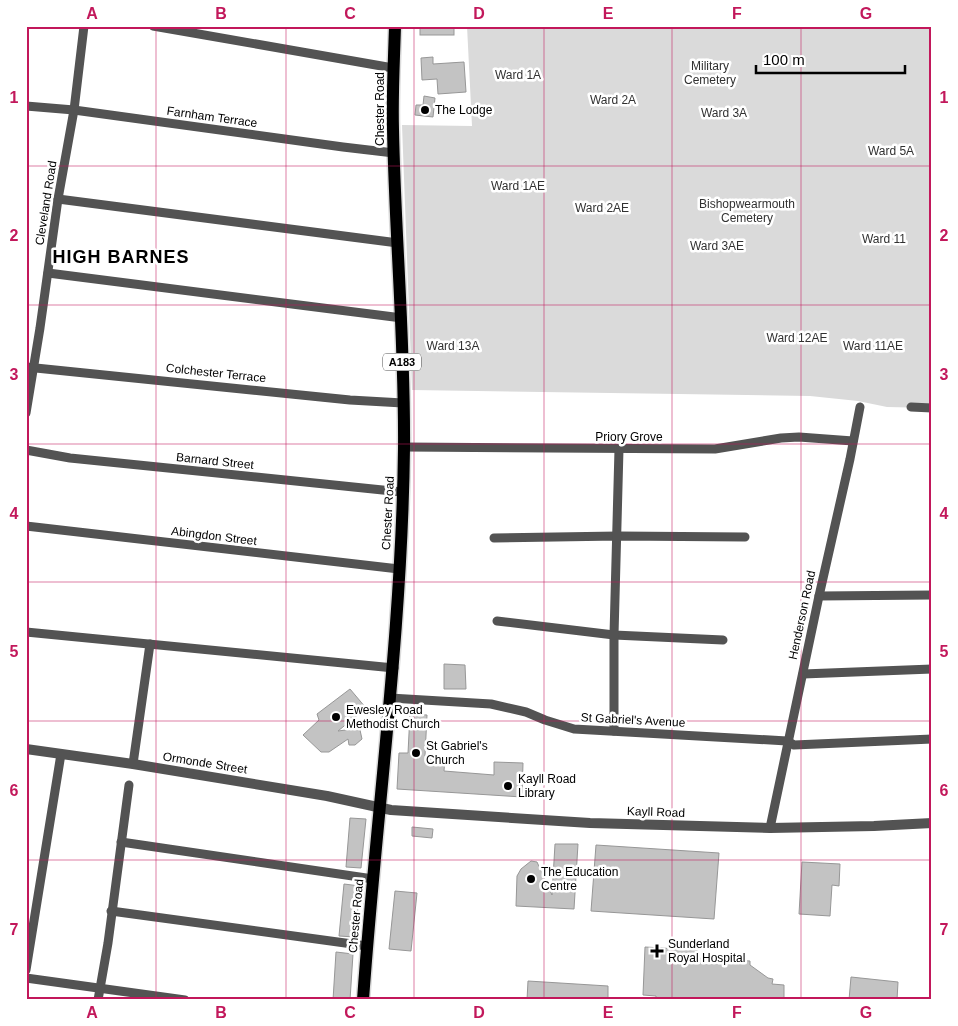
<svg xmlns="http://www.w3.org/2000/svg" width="958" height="1026" font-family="Helvetica,sans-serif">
<rect width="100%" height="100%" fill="#fff"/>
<polygon fill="#dadada" points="467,26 932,26 932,408 887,407 858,401 810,396 412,390 402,125 472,126"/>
<g fill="#c3c3c3" stroke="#979797">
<rect x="420" y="26" width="34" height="9"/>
<polygon points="433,57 433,64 464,62 466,92 438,94 437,79 422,80 421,58"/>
<polygon points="424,96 435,98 433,117 415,115 416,105 423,105"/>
<polygon points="444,664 465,665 466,689 444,689"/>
<polygon points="350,689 366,708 338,731 362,728 360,730 362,739 355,745 349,745 348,739 329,752 321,752 303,735 319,720 317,714"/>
<polygon points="410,714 427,715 425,756 445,758 444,771 494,775 494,762 523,763 522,797 397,789 399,753 408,753"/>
<polygon points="350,818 366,819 361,868 346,867"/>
<polygon points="412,827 433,829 432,838 412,836"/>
<polygon points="555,844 578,844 574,909 516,906 517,876 521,869 531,861 537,862 552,895"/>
<polygon points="596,845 719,853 714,919 591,911"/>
<polygon points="802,862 840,864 839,886 832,885 830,916 799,914"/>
<polygon points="344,884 360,886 355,937 339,936"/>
<polygon points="395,891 417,893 411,951 389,949"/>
<polygon points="645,947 697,950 697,958 750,961 750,965 768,978 773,979 772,984 784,985 784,1000 656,1000 656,996 643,995"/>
<polygon points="336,952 353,954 350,1000 333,1000"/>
<polygon points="851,977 898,982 897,1000 849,1000"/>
<polygon points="528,981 608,986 608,1000 527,1000"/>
</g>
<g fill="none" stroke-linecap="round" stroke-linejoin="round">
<g stroke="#dbdbdb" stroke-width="15">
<path id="primary" d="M 363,1000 C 376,816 402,632 404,448 C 405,341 395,235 393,129 C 392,95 394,61 395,26"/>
</g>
<g stroke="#535353" stroke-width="9">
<polyline points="153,26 393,68"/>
<polyline points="26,106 74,110 343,147 394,153"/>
<polyline points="58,199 398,243"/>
<polyline points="48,273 402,318"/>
<polyline points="26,367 350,400 403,403"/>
<polyline points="911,407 932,408"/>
<polyline points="26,413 40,328 58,199 74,110 84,26"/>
<polyline points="404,447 715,449 781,438 799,437 853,441"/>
<polyline points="26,450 70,458 402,492"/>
<polyline points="26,526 399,569"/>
<polyline points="494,538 618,536 745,537"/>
<polyline points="819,596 932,595"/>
<polyline points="497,621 614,635 723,640"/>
<polyline points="26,632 394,668"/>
<polyline points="803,674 932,669"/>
<polyline points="390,698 491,704 526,712 545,720 574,729 787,741 794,745 932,739"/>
<polyline points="614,731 614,635 619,449"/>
<polyline points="133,764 150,644"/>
<polyline points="770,828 819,596 850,459 860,407"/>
<polyline points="121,842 373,879"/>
<polyline points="111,911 367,946"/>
<polyline points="26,970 61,754"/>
<polyline points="26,978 185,1000"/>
<polyline points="98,1000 108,943 129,785"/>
</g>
<polyline stroke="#535353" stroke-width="10" points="26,749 133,764 327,796 391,810 590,823 770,828 874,826 932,823"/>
<use href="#primary" stroke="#000" stroke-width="12"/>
</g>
<path fill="none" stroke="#c2185b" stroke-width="1" stroke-opacity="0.55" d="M 156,26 L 156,1000M 286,26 L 286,1000M 414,26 L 414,1000M 544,26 L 544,1000M 672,26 L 672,1000M 801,26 L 801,1000M 26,166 L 932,166M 26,305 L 932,305M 26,444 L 932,444M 26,582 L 932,582M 26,721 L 932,721M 26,860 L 932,860"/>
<g fill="#000" stroke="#fff" stroke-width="2">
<circle cx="425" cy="110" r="5"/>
<circle cx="336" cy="717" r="5"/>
<circle cx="416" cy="753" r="5"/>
<circle cx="508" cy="786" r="5"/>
<circle cx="531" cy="879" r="5"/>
<path d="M654.5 943.5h5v5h5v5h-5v5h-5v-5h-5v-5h5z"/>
</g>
<g text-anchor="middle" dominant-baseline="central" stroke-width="5" stroke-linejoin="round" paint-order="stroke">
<rect fill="#fff" stroke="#4c4c4c" stroke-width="1" x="383" y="353.5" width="38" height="17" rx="4"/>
<g font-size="11" font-weight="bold" fill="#000">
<text x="402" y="362">A183</text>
</g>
<g font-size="12" fill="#313131" stroke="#fff">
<text x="710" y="66">Military<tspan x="710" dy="14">Cemetery</tspan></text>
<text x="518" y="75">Ward 1A</text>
<text x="613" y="100">Ward 2A</text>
<text x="724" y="113">Ward 3A</text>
<text x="891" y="151">Ward 5A</text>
<text x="518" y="186">Ward 1AE</text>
<text x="747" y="204">Bishopwearmouth<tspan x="747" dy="14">Cemetery</tspan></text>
<text x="602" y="208">Ward 2AE</text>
<text x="884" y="239">Ward 11</text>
<text x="717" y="246">Ward 3AE</text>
<text x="797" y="338">Ward 12AE</text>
<text x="453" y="346">Ward 13A</text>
<text x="873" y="346">Ward 11AE</text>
</g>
<g font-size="12" fill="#000" stroke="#fff">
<text transform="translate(380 109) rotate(-90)">Chester Road</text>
<text transform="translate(212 117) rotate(8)">Farnham Terrace</text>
<text transform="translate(46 203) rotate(-81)">Cleveland Road</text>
<text transform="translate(216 373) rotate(6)">Colchester Terrace</text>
<text x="629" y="437">Priory Grove</text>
<text transform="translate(215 461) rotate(6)">Barnard Street</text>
<text transform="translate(388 513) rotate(-87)">Chester Road</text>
<text transform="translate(214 536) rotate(7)">Abingdon Street</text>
<text transform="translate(802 615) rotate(-78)">Henderson Road</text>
<text transform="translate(633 720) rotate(3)">St Gabriel's Avenue</text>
<text transform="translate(205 763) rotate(9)">Ormonde Street</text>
<text transform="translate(656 812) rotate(2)">Kayll Road</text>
<text transform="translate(356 916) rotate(-85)">Chester Road</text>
</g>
<g font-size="12" fill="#000" stroke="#fff" text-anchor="start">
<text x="435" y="110">The Lodge</text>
<text x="346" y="710">Ewesley Road<tspan x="346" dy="14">Methodist Church</tspan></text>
<text x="426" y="746">St Gabriel's<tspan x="426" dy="14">Church</tspan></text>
<text x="518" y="779">Kayll Road<tspan x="518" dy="14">Library</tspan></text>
<text x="541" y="872">The Education<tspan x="541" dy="14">Centre</tspan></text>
<text x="668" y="944">Sunderland<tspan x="668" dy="14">Royal Hospital</tspan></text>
</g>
<g font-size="18" font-weight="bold" letter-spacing="1" fill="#000" stroke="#fff">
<text x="121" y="257">HIGH BARNES</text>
</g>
</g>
<rect width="958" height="1026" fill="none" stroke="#ffffff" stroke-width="55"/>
<path d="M756 65v8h149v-8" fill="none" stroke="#000000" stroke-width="2.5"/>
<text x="763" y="65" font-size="15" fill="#000000" stroke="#ffffff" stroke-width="4" paint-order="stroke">100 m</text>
<rect x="28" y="28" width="902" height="970" fill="none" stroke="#c2185b" stroke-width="2"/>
<g font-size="16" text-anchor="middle" font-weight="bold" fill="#c2185b">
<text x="92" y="19">A</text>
<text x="221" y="19">B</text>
<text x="350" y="19">C</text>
<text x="479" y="19">D</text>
<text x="608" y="19">E</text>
<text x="737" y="19">F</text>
<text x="866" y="19">G</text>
<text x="14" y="103">1</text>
<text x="944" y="103">1</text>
<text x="14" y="241">2</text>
<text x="944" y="241">2</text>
<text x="14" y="380">3</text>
<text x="944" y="380">3</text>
<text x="14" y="519">4</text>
<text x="944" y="519">4</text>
<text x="14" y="657">5</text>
<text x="944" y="657">5</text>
<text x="14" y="796">6</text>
<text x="944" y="796">6</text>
<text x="14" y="935">7</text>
<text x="944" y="935">7</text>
<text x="92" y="1018">A</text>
<text x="221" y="1018">B</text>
<text x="350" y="1018">C</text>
<text x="479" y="1018">D</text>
<text x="608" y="1018">E</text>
<text x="737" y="1018">F</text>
<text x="866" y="1018">G</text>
</g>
</svg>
